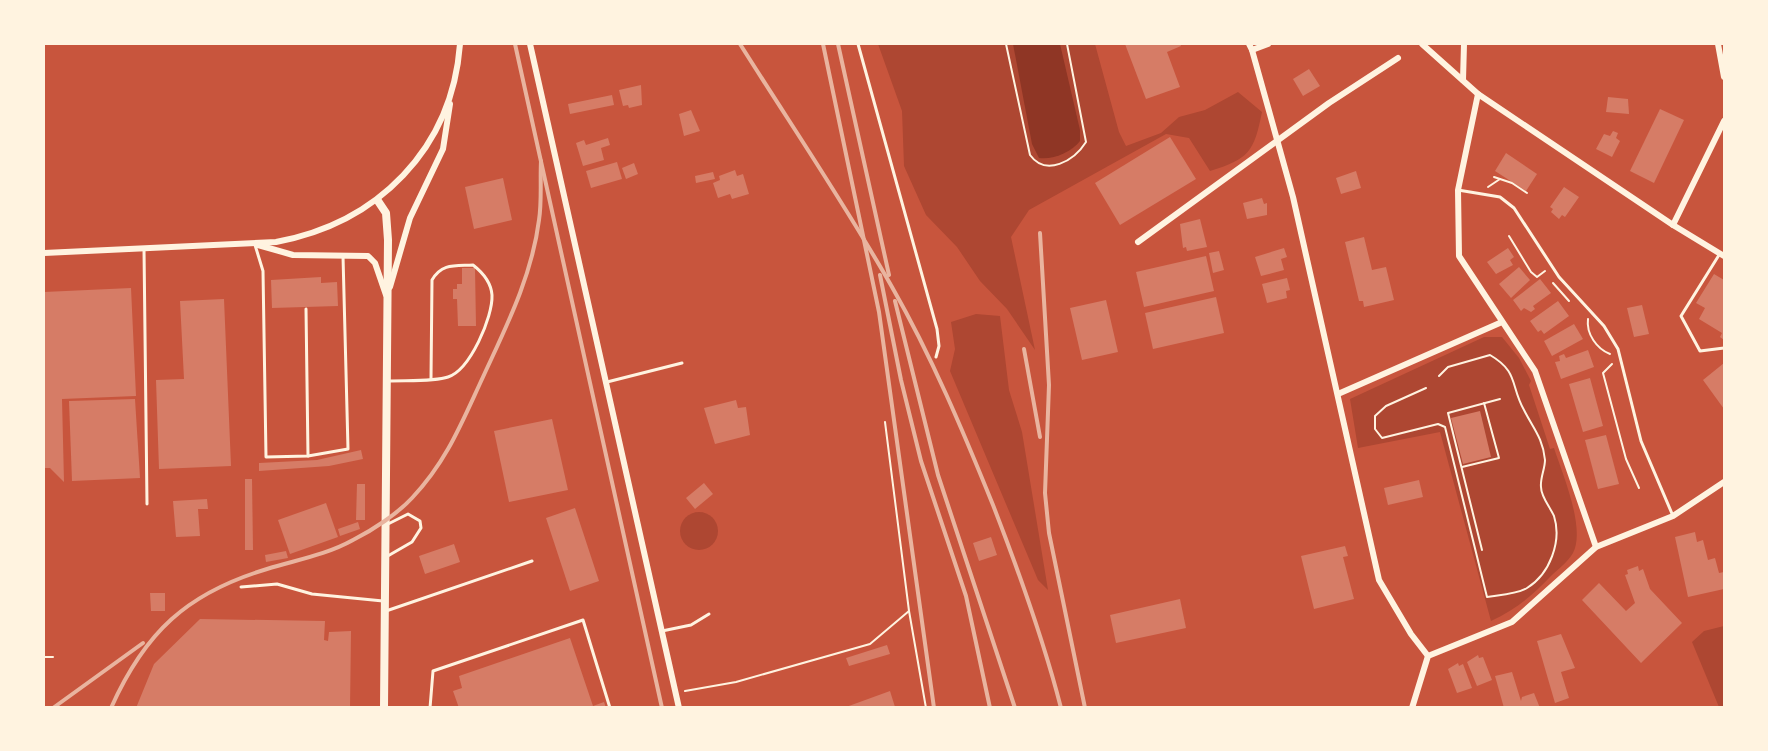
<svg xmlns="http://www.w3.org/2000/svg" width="1768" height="751" font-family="'Source Serif 4',serif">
<rect width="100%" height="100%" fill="#c8553d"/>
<g fill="#ae4732">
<path d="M 878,44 L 1095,44 L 1119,132 L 1126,146 L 1161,133 L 1179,117 L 1205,110 L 1238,92 L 1262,112 C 1254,152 1249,159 1210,171 L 1189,138 L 1166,134 L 1029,210 L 1011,237 L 1035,350 L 1007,309 L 980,281 L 957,247 L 926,215 L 904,166 L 902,111 Z"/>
<polygon points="976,314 1000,316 1009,390 1022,432 1048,590 1038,580 950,371 955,349 951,322"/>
<path d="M 1484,337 L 1502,337 L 1519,358 L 1531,381 L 1529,385 L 1550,449 L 1554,448 C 1562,473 1586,528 1573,553 C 1568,562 1557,570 1550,577 C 1532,596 1515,610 1491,621 L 1440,432 L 1358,448 L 1350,399 Z"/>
<circle cx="699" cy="531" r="19"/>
<polygon points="1724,626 1724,707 1719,707 1692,642 1704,631"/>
</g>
<path fill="#8f3625" d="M 1013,44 L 1060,44 L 1080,130 L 1080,141 C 1072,152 1053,160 1039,158 L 1032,144 Z"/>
<g fill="#d67c66">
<polygon points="1125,44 1180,44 1181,46 1167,52 1180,87 1146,99"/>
<polygon points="1309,69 1320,86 1303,96 1293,79"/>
<polygon points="641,85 642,105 629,108 628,105 623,106 619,90"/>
<polygon points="612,95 614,105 570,114 568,104"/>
<polygon points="1608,97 1628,99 1629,114 1606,112"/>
<polygon points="1660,109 1684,120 1654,183 1630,171"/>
<polygon points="691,110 700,131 684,136 679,114"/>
<polygon points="1613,131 1618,133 1616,138 1620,141 1612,157 1596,149 1604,134 1610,136"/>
<polygon points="1170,137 1196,179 1120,225 1095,183"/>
<polygon points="608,138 610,145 601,148 604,160 583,166 576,143 584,140 586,145"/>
<polygon points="1506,153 1537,174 1526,191 1495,171"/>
<polygon points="617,162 622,179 591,188 586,171"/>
<polygon points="634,163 638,174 626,179 622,168"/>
<polygon points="735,170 737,176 743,174 749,194 732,199 730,194 718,198 713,183 720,180 719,176"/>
<polygon points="1356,171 1361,188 1341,194 1336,178"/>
<polygon points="713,172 715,179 696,183 695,176"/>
<polygon points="503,178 512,220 474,229 465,187"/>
<polygon points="1564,187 1579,197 1565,217 1562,215 1559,219 1551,212 1553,209 1550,207"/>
<polygon points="1262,198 1264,204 1267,203 1267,215 1247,219 1243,203"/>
<polygon points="1200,219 1207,247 1187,251 1186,247 1183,248 1180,224"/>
<polygon points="1364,237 1372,270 1386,267 1394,300 1364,307 1363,301 1359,301 1345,242"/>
<polygon points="1284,248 1287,257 1281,259 1284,270 1261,276 1255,257"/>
<polygon points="1508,248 1514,257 1510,260 1513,265 1496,274 1487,262"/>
<polygon points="1219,251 1224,270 1213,273 1209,253"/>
<polygon points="1206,256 1214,291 1144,307 1136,272"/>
<polygon points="1519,267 1530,280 1511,298 1499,284"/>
<polygon points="462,268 475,268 476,326 458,326 457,299 453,299 453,289 457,289 457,284 462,284"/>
<polygon points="1714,274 1724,280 1724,340 1720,337 1722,333 1699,319 1705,308 1696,303"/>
<polygon points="321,277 321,283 337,282 338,306 272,308 271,280"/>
<polygon points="1287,278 1290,290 1286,291 1287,298 1267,303 1262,284"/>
<polygon points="1540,279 1551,293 1533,306 1535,309 1531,312 1524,308 1521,311 1513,300"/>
<polygon points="131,288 136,396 62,399 64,482 50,468 44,468 44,292"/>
<polygon points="1216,297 1224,333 1153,349 1145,313"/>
<polygon points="224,299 231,466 159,469 156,380 184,379 180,301"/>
<polygon points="1106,300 1118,352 1082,360 1070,308"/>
<polygon points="1558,301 1569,316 1544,334 1541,330 1538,332 1530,321"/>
<polygon points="1642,305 1649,334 1634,337 1627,308"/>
<polygon points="1574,324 1583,339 1552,356 1544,341"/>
<polygon points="1588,350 1594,367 1561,379 1555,362 1560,361 1559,356 1564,354 1566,358"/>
<polygon points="1724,363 1724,409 1703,380"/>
<polygon points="1590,378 1603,426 1583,432 1569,384"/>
<polygon points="135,399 140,478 72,481 69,401"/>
<polygon points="736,400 738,408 746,407 750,435 715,444 704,408"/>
<polygon points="1480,411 1491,457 1463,464 1451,418"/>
<polygon points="552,419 568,490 509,502 494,431"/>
<polygon points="1606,435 1619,484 1598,489 1585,440"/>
<polygon points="361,450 363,459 329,466 259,471 259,463 317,460"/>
<polygon points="245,479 252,479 253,550 245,550"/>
<polygon points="1419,480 1423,497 1388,505 1384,488"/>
<polygon points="704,483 713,494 695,509 686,498"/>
<polygon points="357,484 365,484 365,520 356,520"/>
<polygon points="207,499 208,509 198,509 200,536 176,537 173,501"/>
<polygon points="326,503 338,537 290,554 278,520"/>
<polygon points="575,508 599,581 570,591 546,518"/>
<polygon points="358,522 360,529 340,536 338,529"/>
<polygon points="1695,532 1697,542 1703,540 1708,560 1715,558 1719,573 1724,572 1724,589 1688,597 1675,537"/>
<polygon points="991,537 997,555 979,561 973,543"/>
<polygon points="454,544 460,562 425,574 419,556"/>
<polygon points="1345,546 1348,556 1343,557 1354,599 1314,609 1301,556"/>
<polygon points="286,551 288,558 266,562 265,555"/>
<polygon points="1638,566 1639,571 1643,569 1650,589 1682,623 1641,663 1582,600 1599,583 1626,611 1635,603 1625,575 1628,574 1627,570"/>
<polygon points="150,593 165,593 165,611 151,611"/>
<polygon points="1180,599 1186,628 1116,643 1110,615"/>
<polygon points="200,619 325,621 324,640 328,641 329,632 351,631 350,708 136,708 154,664"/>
<polygon points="1561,634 1575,668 1561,672 1569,698 1555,703 1537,641"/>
<polygon points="570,638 593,706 604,702 606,708 459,708 453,691 462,688 459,676"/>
<polygon points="887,645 890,654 849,666 846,658"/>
<polygon points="1478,655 1479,658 1483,657 1492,680 1477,686 1467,662"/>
<polygon points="1458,663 1459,666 1463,664 1472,688 1457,693 1448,669"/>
<polygon points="1512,672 1521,701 1522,697 1534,693 1540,708 1504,708 1495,676"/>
<polygon points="890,691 895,707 846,708 846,707"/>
</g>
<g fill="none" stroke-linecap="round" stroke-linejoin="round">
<g stroke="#fff3e0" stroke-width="2">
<path d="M 1006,44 L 1030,155 C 1046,177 1074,161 1086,142 L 1067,44"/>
<polyline points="1494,177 1512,183 1527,193"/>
<polyline points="1488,187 1500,179"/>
<polyline points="1509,236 1531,272 1537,277 1545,271"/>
<polyline points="1553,283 1569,301"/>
<path d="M 1588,319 C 1586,334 1597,349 1610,354"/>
<polyline points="1612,364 1603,373 1626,459 1639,488"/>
<path d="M 1426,388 L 1386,406 L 1375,416 L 1375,429 L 1382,438 L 1438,424 L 1445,427 L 1487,597 C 1499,595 1517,594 1527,588 C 1550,574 1562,541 1554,516 C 1550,507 1541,497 1541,487 C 1540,478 1545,469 1545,460 C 1543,438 1533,428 1524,410 C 1510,385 1519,372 1490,355 L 1448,367 L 1439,376"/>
<polyline points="885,422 909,611 926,708"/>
<polyline points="1462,467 1499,458 1484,403"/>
<polyline points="1482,550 1448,413 1500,399"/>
<polyline points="44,657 53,657"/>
<polyline points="685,691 736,682 870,644 909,611"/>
</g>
<g stroke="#fff3e0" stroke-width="3">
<polyline points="858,44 937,329 939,346 936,357"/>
<polyline points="1458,190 1500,197 1514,208 1559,277 1604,326 1618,349 1641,441 1673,516"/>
<polyline points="255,245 263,271 266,457 308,456 348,449 343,256"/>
<polyline points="144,249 147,504"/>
<polyline points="1719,255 1681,316 1700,351 1724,348"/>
<polyline points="306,309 308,456"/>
<path d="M 388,381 C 404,380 434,382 448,377 C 470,370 493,317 492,295 C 491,282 482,272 473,265 C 455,266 442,263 432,280 L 431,378"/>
<polyline points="607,382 682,363"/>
<polyline points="386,525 408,514 420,521 421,528 412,542 386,557"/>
<polyline points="241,587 277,584 312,594 383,601"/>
<polyline points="386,611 532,561"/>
<polyline points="662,631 691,625 709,614"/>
<polyline points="430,708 433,671 583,620 610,708"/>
</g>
<g stroke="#fff3e0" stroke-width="6">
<polyline points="530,44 679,708"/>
<polyline points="1249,44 1252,50 1268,44"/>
<polyline points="1422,44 1478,94 1673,225 1724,256"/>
<polyline points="1718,44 1724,77"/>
<polyline points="1252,50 1293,197 1379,580 1411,634 1428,656"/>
<polyline points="1463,80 1464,44"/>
<polyline points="1478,94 1458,190 1459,256 1535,371 1596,547"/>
<polyline points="1673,225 1724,121"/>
<polyline points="1138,242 1329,103 1398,58"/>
<polyline points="258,245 293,255 368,256 375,263 386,295"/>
<path d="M 44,253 L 276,242 C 378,223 452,149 460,44"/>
<polyline points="390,287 410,218 443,149 450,104"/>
<polyline points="1338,394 1502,322"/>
<polyline points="1412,708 1428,656 1512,622 1596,547 1673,516 1724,482"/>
</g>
<polyline stroke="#fff3e0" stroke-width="8" points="378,201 386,213 388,240 384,708"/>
<g stroke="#e9b49f" stroke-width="4">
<polyline points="515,44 662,708"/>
<path d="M 740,44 C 791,125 845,204 892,287 C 932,357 963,431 993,505 C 1019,572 1043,638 1061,708"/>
<polyline points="823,44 879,312 934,708"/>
<polyline points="838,44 889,275"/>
<polyline points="1040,233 1049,385 1045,493 1049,533 1085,708"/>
<polyline points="880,275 901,380 921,461 966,596 990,708"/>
<polyline points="895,301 938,475 1015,708"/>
<polyline points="1024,349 1040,437"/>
<polyline points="53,708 143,643"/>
<path d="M 111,708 C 145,632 187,593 267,569 C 296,560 326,555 353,540 C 373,530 397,514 412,498 C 447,461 462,422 483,377 C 506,327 532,276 539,220 C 542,201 540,181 541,161"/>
</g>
</g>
<rect width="1768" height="751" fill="none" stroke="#fff3e0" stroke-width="90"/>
</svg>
